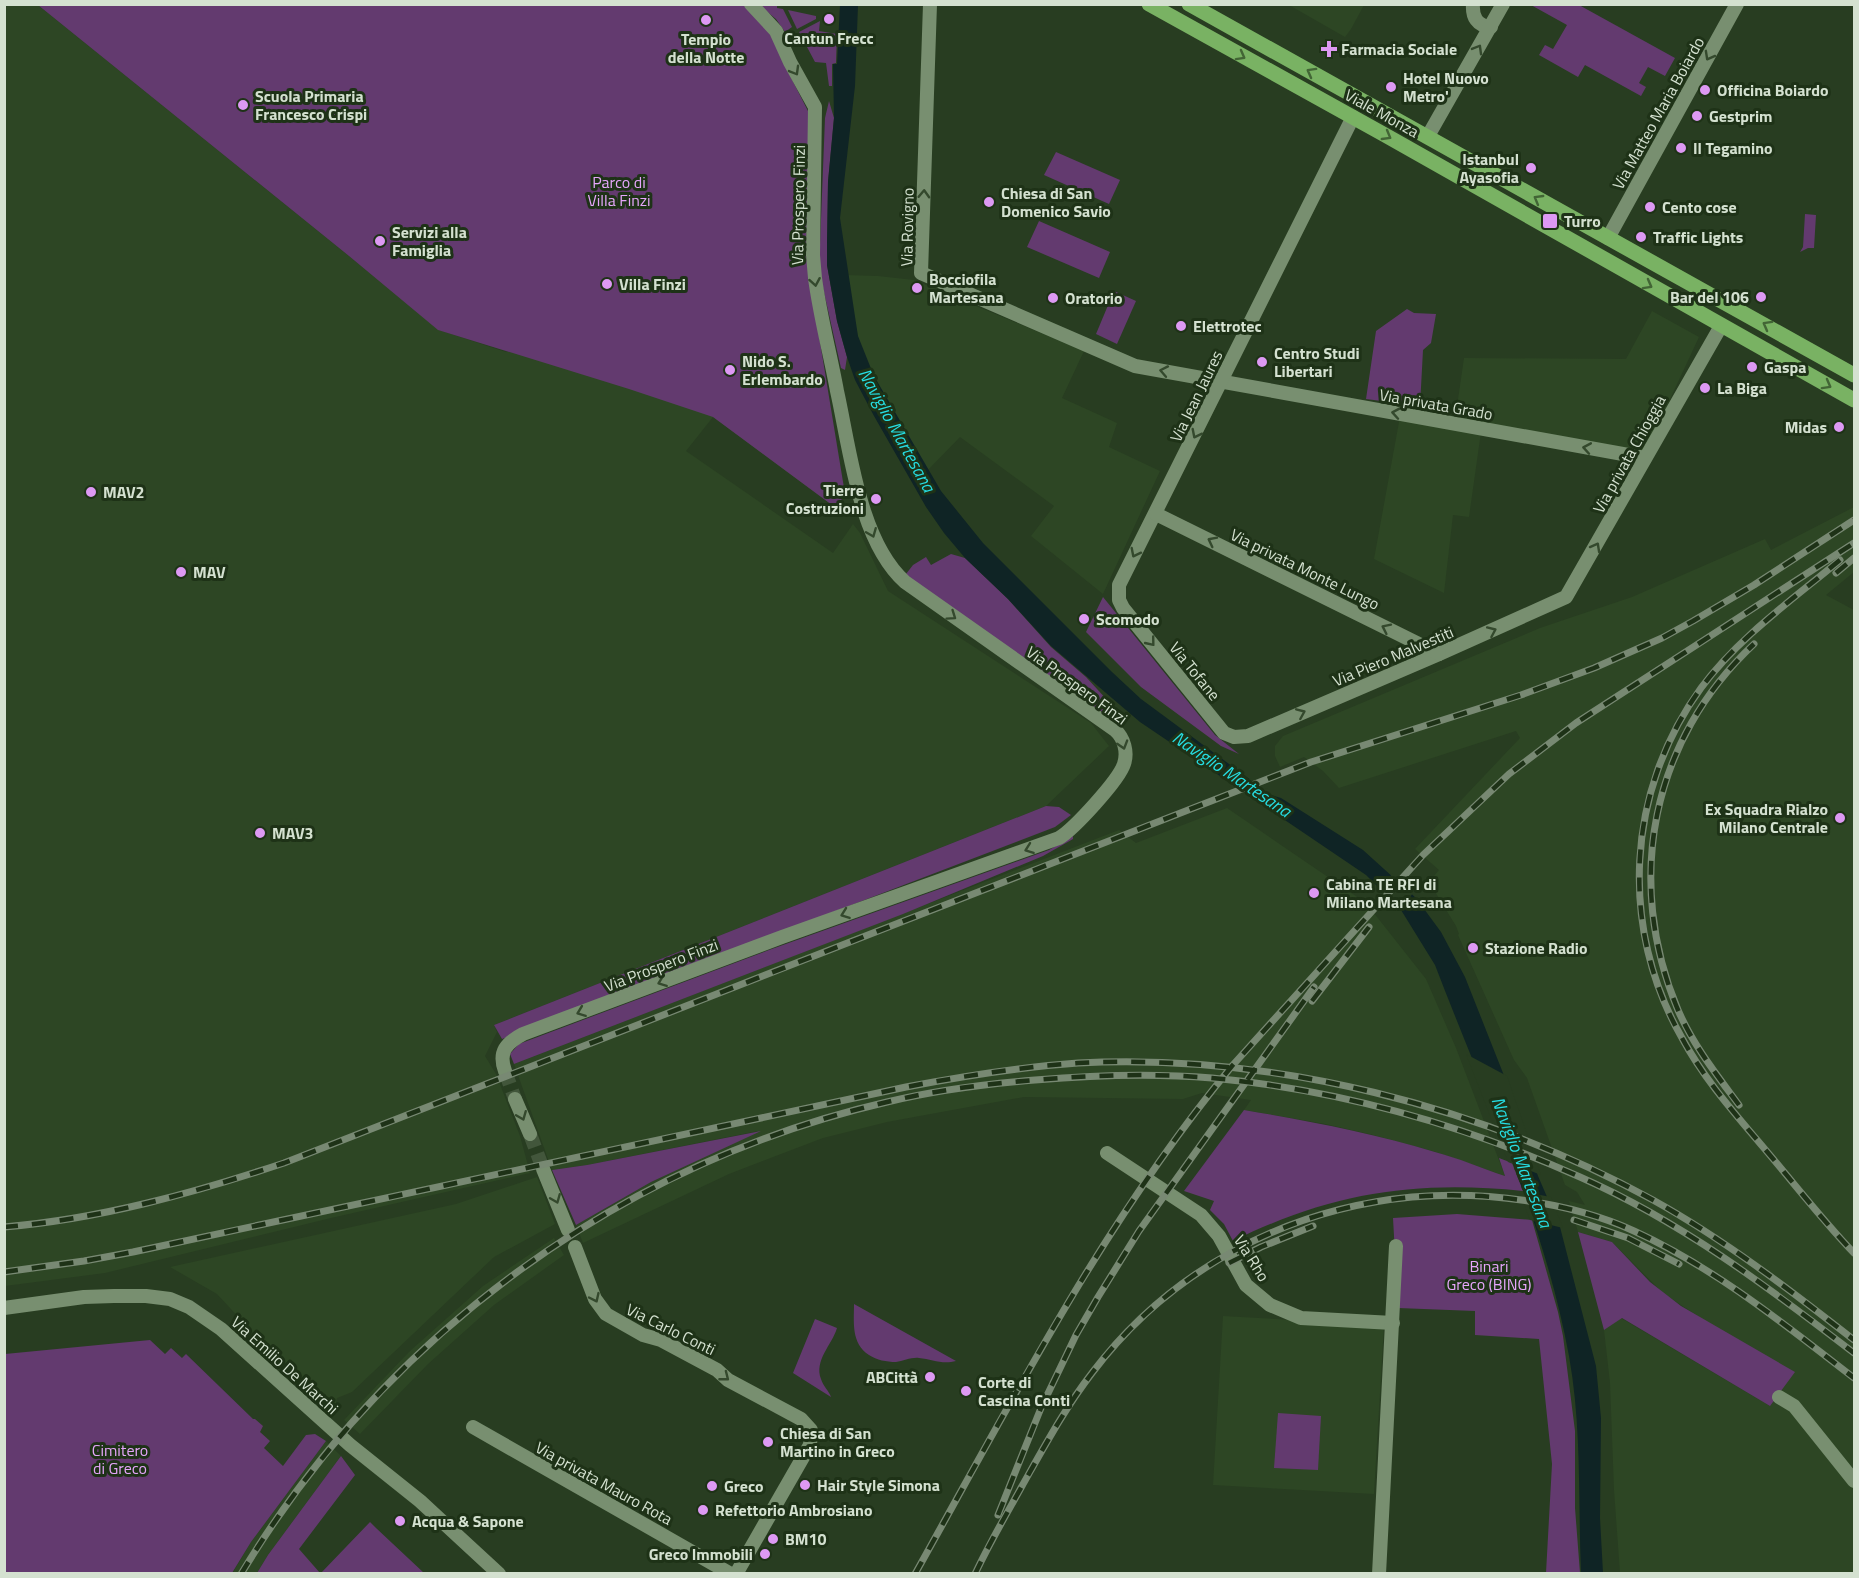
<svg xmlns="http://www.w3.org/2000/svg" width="1859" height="1578" font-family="'Titillium Web',sans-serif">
<rect width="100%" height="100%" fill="#283d21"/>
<g fill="#2d4624">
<polygon points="4,5 38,5 349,256 439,330 506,352 640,352 836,508 713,417 686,451 833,553 853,524 860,533 888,591 1091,723 1109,746 1046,806 494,1025 497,1032 485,1056 496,1074 520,1136 530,1173 331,1218 105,1273 5,1286"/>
<polygon points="1289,5 1364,5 1351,29 1345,37"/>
<polygon points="845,275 878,276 914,280 1084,351 1062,398 1117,423 1109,447 1160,471 1103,594 1031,536 1054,506 960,437 927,471 867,366 858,337"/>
<polygon points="1652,311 1699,337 1644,455 1482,425 1469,517 1453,515 1444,593 1374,559 1401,411 1455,420 1464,358 1626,359"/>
<polygon points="1854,507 1854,572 1826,595 1854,610 1854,1513 1853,1573 1620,1573 1614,1490 1610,1383 1604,1330 1621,1318 1770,1406 1701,1318 1664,1294 1612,1242 1578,1232 1569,1201 1585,1205 1577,1192 1565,1185 1527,1078 1514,1060 1458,935 1459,934 1456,926 1429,882 1439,870 1415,849 1520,738 1516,731 1339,788 1323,771 1304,757 1280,767 1275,756 1275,746 1283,736 1540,628 1632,597 1765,539 1771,550"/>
<polygon points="1227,808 1366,903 1426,979 1456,1048 1505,1176 1436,1152 1373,1135 1325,1124 1244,1110 1251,1100 1202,1093 1183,1099 1024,1097 887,1122 823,1138 729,1174 583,1243 576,1225 651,1182 758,1131 587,1165 552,1170 514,1064 1119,830 1136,843"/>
<polygon points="537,1177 555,1224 494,1257 352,1392 337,1398 334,1411 323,1398 257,1337 217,1294 170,1267 456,1204"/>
<polygon points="554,1238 564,1255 494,1305 428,1364 360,1434 344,1420 410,1351 483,1286"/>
<polygon points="1223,1316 1384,1325 1374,1494 1213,1485"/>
<polygon points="326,1441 341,1456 268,1555 257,1573 232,1574 251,1542"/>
</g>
<g fill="#633a6f">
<polygon points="38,5 744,5 764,22 771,33 782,60 809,113 806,257 845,494 836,508 713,417 629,389 438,330 349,256"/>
<polygon points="759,5 777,5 777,8 783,9 792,27 785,32 776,19"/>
<polygon points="1531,5 1579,5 1675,58 1665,76 1648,67 1639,83 1646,87 1641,96 1585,65 1578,77 1539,55 1545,45 1553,49 1567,25"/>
<polygon points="788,10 816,16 816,19 797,29"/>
<polygon points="820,21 819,31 837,34 836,63 832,64 832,86 829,86 826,63 815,62 799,32"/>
<polygon points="829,101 834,118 828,182 827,265 837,321 847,357 845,370 841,368 819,270 825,118"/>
<polygon points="1056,152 1120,180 1109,204 1044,175"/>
<polygon points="1805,214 1816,215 1814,248 1808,248 1800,252 1803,247"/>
<polygon points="1039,221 1110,252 1099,278 1027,247"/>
<polygon points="1114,291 1136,301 1117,344 1096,334"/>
<polygon points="1407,309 1414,313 1436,314 1431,343 1423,350 1420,406 1366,399 1376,331"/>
<polygon points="951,554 965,558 1008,599 1051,647 1086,677 1120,714 1111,718 929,594 906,574 913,565 926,557 931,565"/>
<polygon points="1103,597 1215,735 1239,754 1221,746 1141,687 1086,632"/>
<polygon points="1046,806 1059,807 1071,815 1055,827 502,1039 494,1025"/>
<polygon points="1073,836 1073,839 1043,856 903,914 514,1064 510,1054 519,1044 769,950 1049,850"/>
<path d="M 1244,1110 C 1309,1121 1372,1133 1435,1152 C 1458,1158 1481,1168 1505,1176 L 1499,1158 L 1512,1163 L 1523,1191 C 1415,1180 1330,1193 1233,1241 L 1224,1224 L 1210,1210 L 1214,1201 L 1184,1191 Z"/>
<polygon points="761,1131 651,1182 576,1225 552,1170 587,1165"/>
<polygon points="1457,1214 1532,1220 1558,1312 1563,1336 1575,1431 1575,1508 1580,1573 1546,1573 1552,1464 1539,1339 1475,1335 1475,1311 1398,1308 1393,1218"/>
<polygon points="1578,1232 1612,1242 1650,1282 1681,1306 1795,1372 1770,1406 1622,1318 1604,1330"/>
<path d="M 854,1304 L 956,1361 C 942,1365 932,1359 919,1358 C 912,1357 903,1361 896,1362 C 886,1362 877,1360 869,1355 C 851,1343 854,1323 854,1304 Z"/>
<path d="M 815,1319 L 837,1328 C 832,1345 814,1360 821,1379 C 823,1386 829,1391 831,1397 L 793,1373 Z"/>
<polygon points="150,1340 165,1354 171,1348 182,1358 186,1354 253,1419 255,1419 263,1426 260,1432 270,1441 264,1448 283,1466 306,1435 315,1434 326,1441 251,1542 232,1573 5,1573 5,1354"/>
<polygon points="1278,1413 1321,1416 1318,1470 1274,1468"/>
<polygon points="341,1456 355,1475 299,1549 320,1573 257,1573 268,1555"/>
<polygon points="370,1522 376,1528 424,1573 321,1573"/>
</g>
<path fill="#0f2425" d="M 840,5 L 858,5 L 855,86 L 840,218 L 858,336 L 874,376 L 941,491 L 983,543 L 1112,672 L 1141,699 L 1271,795 L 1281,798 L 1363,850 L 1416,898 L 1441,932 L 1465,977 L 1503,1073 L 1538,1176 L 1560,1227 L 1596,1366 L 1601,1418 L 1600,1518 L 1603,1573 L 1581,1573 C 1578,1501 1582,1428 1569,1356 C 1544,1220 1484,1093 1435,965 L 1401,910 L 1366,875 L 1140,722 L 1051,646 L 1008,599 L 965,558 L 944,533 L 926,507 L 874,416 L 855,380 L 847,357 L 837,321 L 827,265 L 827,243 L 828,182 L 834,118 L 833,64 L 837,64 Z"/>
<g fill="#283d21">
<polygon points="1252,778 1270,791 1248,800 1229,787"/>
<polygon points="1393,873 1414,892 1398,911 1378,890"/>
<polygon points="1466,1054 1507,1076 1541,1175 1508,1162"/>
<polygon points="1519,1191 1551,1197 1563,1228 1530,1220"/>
</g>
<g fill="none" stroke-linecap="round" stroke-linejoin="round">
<g stroke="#42563b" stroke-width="14" stroke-dasharray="14 7" stroke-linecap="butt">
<polyline points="505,1071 515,1099"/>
<polyline points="530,1134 543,1169"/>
</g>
<g stroke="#788f70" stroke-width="14">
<polyline points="930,4 921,273 1135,366 1645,458"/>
<path d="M 1473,4 C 1472,17 1477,26 1491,27"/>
<polyline points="1353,117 1119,585 1119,600 1123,608 1224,733 1234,737 1248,736 1439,654 1566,597 1721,326"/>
<polyline points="1428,136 1503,4"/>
<polyline points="1608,238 1737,4"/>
<polyline points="1156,514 1439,654"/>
<path d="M 505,1071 C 498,1052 506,1043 523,1034 L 782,937 L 1059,838 C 1074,829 1119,780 1124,764 C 1128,752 1124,738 1115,730 L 905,582 C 859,541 850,449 837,391 C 830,353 820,316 815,278 L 813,255 L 815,107 L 790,62 L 776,31 L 751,4"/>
<polyline points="515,1099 530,1134"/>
<polyline points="1107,1153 1201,1215 1219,1236 1246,1285 1270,1305 1301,1318 1393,1323"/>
<polyline points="543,1169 568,1230"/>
<polyline points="575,1247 595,1299 606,1314 643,1335 661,1340 717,1370 728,1380 801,1419 811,1430 810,1445 736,1574"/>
<polyline points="4,1308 84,1297 114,1296 146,1296 170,1299 189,1307 221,1329 350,1445 420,1501 499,1574"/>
<polyline points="1779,1397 1794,1406 1854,1481"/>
<polyline points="473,1427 731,1574"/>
<polyline points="1379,1574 1396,1246"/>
</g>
<g stroke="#79b263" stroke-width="15">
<polyline points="1149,4 1385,135 1854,400"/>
<polyline points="1189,4 1854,375"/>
</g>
<g stroke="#788973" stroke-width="7">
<g id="rail">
<path d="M 1840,560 C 1792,600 1738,638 1701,688 C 1626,791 1619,928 1682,1038 C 1705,1081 1738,1117 1769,1154 C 1797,1187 1824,1222 1854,1253"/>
<polyline points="1836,573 1854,558"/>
<polyline points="1312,1001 1369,927"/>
<path d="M 1739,1105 C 1717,1075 1693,1045 1678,1010 C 1624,881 1651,740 1754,644"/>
<polyline points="1574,1220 1628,1238 1679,1264"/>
<path d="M 4,1227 C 100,1219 194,1193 284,1163 L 1311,762 L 1521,695 L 1594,668 L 1662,638 L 1693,621 L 1754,585 L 1854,520"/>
<polyline points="1229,1263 1261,1247 1313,1226"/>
<path d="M 4,1272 L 84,1261 L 133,1252 L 906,1087 C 963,1076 1020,1067 1078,1063 C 1274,1053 1481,1106 1653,1200 C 1725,1240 1790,1290 1854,1340"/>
<polyline points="998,1515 1041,1408 1076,1335 1098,1297 1139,1231 1314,987"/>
<path d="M 241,1574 C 384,1337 618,1164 887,1102 C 936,1090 985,1084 1035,1080 C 1094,1075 1153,1073 1212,1078 C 1340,1090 1464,1125 1580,1177 C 1680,1221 1768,1287 1854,1353"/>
<path d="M 915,1574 C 1013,1399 1104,1221 1232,1066 L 1423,855 L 1509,774 L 1576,723 L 1854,543"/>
<path d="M 975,1574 C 989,1544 1006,1515 1022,1486 C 1044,1447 1065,1408 1092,1373 C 1169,1271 1285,1209 1412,1197 C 1483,1191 1569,1201 1634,1231 C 1715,1268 1784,1324 1854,1378"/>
</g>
</g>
<use href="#rail" stroke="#1e3217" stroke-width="4.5" stroke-dasharray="14" stroke-linecap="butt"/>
</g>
<defs><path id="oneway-chevron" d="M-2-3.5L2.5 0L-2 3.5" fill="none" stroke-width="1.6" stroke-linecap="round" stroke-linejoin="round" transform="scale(1.5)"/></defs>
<g stroke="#34492d">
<use href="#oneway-chevron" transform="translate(1478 49) rotate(-60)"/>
<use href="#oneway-chevron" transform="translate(1709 56) rotate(119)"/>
<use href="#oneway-chevron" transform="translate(795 71) rotate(60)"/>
<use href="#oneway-chevron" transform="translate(924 194) rotate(-88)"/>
<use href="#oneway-chevron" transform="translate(815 282) rotate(80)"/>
<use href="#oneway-chevron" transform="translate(1164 371) rotate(-169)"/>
<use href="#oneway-chevron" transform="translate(1396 413) rotate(-170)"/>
<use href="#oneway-chevron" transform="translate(1196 434) rotate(117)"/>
<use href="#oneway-chevron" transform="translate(1587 448) rotate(-170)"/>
<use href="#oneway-chevron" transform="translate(872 533) rotate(68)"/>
<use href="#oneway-chevron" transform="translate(1212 541) rotate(-153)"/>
<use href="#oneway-chevron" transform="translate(1596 547) rotate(-61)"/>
<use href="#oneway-chevron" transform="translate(1135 553) rotate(117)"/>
<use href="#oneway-chevron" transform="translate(952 616) rotate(35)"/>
<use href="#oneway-chevron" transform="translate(1386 628) rotate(-154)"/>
<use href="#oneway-chevron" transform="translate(1492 631) rotate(-24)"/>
<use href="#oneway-chevron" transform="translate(1151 642) rotate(51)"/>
<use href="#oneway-chevron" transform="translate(1301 713) rotate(-23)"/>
<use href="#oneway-chevron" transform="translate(1123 745) rotate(73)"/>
<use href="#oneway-chevron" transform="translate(1029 849) rotate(160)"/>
<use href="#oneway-chevron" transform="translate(845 914) rotate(160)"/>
<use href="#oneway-chevron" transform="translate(662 982) rotate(159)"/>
<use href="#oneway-chevron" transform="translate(581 1012) rotate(159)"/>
<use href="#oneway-chevron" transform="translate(522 1116) rotate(68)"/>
<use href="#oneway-chevron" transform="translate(556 1199) rotate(68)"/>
<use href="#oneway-chevron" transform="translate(595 1298) rotate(65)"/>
<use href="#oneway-chevron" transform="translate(725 1377) rotate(38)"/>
</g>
<g stroke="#426535">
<use href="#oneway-chevron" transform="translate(1241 56) rotate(29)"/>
<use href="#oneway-chevron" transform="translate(1311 72) rotate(-151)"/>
<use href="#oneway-chevron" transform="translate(1387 136) rotate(30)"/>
<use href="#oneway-chevron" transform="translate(1538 199) rotate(-150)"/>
<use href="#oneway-chevron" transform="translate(1648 285) rotate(29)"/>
<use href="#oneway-chevron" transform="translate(1767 325) rotate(-151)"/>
<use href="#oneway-chevron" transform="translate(1827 385) rotate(29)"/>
</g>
<g fill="#dd99f3" stroke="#1e3217" stroke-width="2">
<circle cx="829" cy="19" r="6"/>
<circle cx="706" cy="20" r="6"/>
<path d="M1326 40h6v6h6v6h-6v6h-6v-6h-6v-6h6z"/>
<circle cx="1391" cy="87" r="6"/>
<circle cx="1705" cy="90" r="6"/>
<circle cx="243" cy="105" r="6"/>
<circle cx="1697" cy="116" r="6"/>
<circle cx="1681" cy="148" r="6"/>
<circle cx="1531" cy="168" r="6"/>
<circle cx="989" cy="202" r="6"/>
<circle cx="1650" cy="207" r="6"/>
<rect x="1542" y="213" width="16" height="16" rx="3"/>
<circle cx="1641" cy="237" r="6"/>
<circle cx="380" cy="241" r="6"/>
<circle cx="607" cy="284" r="6"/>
<circle cx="917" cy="288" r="6"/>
<circle cx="1761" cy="297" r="6"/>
<circle cx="1053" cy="298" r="6"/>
<circle cx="1181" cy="326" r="6"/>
<circle cx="1262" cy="362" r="6"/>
<circle cx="1752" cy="367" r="6"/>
<circle cx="730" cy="370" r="6"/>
<circle cx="1705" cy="388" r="6"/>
<circle cx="1839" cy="427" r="6"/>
<circle cx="91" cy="492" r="6"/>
<circle cx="876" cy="499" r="6"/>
<circle cx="181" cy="572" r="6"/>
<circle cx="1084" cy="619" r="6"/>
<circle cx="1840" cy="818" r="6"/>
<circle cx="260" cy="833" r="6"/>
<circle cx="1314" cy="893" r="6"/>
<circle cx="1473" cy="948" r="6"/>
<circle cx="930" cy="1377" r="6"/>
<circle cx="966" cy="1391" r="6"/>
<circle cx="768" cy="1442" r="6"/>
<circle cx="805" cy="1485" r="6"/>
<circle cx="712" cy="1486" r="6"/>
<circle cx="703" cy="1510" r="6"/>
<circle cx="400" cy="1521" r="6"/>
<circle cx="773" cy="1539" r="6"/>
<circle cx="765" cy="1554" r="6"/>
</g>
<g text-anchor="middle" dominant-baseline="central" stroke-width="6" stroke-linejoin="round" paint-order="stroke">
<g font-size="16" font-weight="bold" fill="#d4e1d0" stroke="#1e3217" text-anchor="start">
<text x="829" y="38" text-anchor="middle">Cantun Frecc</text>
<text x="706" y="39" text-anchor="middle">Tempio<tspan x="706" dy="18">della Notte</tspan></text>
<text x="1341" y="49">Farmacia Sociale</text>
<text x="1403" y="78">Hotel Nuovo<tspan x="1403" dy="18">Metro'</tspan></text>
<text x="1717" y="90">Officina Boiardo</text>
<text x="255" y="96">Scuola Primaria<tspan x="255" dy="18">Francesco Crispi</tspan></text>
<text x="1709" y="116">Gestprim</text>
<text x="1693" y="148">Il Tegamino</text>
<text x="1519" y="159" text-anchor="end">Istanbul<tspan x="1519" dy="18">Ayasofia</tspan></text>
<text x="1001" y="193">Chiesa di San<tspan x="1001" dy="18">Domenico Savio</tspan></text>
<text x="1662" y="207">Cento cose</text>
<text x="1564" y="221">Turro</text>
<text x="392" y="232">Servizi alla<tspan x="392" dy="18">Famiglia</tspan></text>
<text x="1653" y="237">Traffic Lights</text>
<text x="929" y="279">Bocciofila<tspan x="929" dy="18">Martesana</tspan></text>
<text x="619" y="284">Villa Finzi</text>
<text x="1749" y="297" text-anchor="end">Bar del 106</text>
<text x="1065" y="298">Oratorio</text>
<text x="1193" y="326">Elettrotec</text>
<text x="1274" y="353">Centro Studi<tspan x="1274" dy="18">Libertari</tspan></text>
<text x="742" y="361">Nido S.<tspan x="742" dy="18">Erlembardo</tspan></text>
<text x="1764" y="367">Gaspa</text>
<text x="1717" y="388">La Biga</text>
<text x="1827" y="427" text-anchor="end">Midas</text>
<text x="864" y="490" text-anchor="end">Tierre<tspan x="864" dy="18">Costruzioni</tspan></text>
<text x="103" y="492">MAV2</text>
<text x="193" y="572">MAV</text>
<text x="1096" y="619">Scomodo</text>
<text x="1828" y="809" text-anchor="end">Ex Squadra Rialzo<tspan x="1828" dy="18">Milano Centrale</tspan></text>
<text x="272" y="833">MAV3</text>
<text x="1326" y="884">Cabina TE RFI di<tspan x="1326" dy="18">Milano Martesana</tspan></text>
<text x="1485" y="948">Stazione Radio</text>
<text x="918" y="1377" text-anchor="end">ABCittà</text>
<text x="978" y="1382">Corte di<tspan x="978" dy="18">Cascina Conti</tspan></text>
<text x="780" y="1433">Chiesa di San<tspan x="780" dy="18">Martino in Greco</tspan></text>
<text x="817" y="1485">Hair Style Simona</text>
<text x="724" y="1486">Greco</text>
<text x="715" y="1510">Refettorio Ambrosiano</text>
<text x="412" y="1521">Acqua &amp; Sapone</text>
<text x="785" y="1539">BM10</text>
<text x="753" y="1554" text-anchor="end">Greco Immobili</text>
</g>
<g font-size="16" fill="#d4e1d0" stroke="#1e3217">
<text transform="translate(1382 113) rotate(29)">Viale Monza</text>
<text transform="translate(1658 113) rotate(-61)">Via Matteo Maria Boiardo</text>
<text transform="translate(798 205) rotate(-89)">Via Prospero Finzi</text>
<text transform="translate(907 227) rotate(-89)">Via Rovigno</text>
<text transform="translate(1196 396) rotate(-64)">Via Jean Jaures</text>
<text transform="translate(1436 404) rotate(10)">Via privata Grado</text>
<text transform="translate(1629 454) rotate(-61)">Via privata Chioggia</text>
<text transform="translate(1305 569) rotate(26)">Via privata Monte Lungo</text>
<text transform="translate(1393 656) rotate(-23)">Via Piero Malvestiti</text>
<text transform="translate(1195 671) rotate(51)">Via Tofane</text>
<text transform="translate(1077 685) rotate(36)">Via Prospero Finzi</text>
<text transform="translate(661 965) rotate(-21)">Via Prospero Finzi</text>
<text transform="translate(1252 1258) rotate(58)">Via Rho</text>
<text transform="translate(671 1329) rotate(26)">Via Carlo Conti</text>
<text transform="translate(285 1365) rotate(42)">Via Emilio De Marchi</text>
<text transform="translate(604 1483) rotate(29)">Via privata Mauro Rota</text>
</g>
<g font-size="16" fill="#e6a6fb" stroke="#1e3217">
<text x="619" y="182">Parco di<tspan x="619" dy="18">Villa Finzi</tspan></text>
<text x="1489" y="1266">Binari<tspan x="1489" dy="18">Greco (BING)</tspan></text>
<text x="120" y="1450">Cimitero<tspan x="120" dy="18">di Greco</tspan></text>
</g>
<g font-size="18" font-style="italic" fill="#26dde2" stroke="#1e3217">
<text transform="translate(897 430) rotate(61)">Naviglio Martesana</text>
<text transform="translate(1232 774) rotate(34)">Naviglio Martesana</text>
<text transform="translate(1522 1162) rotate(69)">Naviglio Martesana</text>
</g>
</g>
<rect width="1859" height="1578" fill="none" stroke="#d4e1d0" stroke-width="12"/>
</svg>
